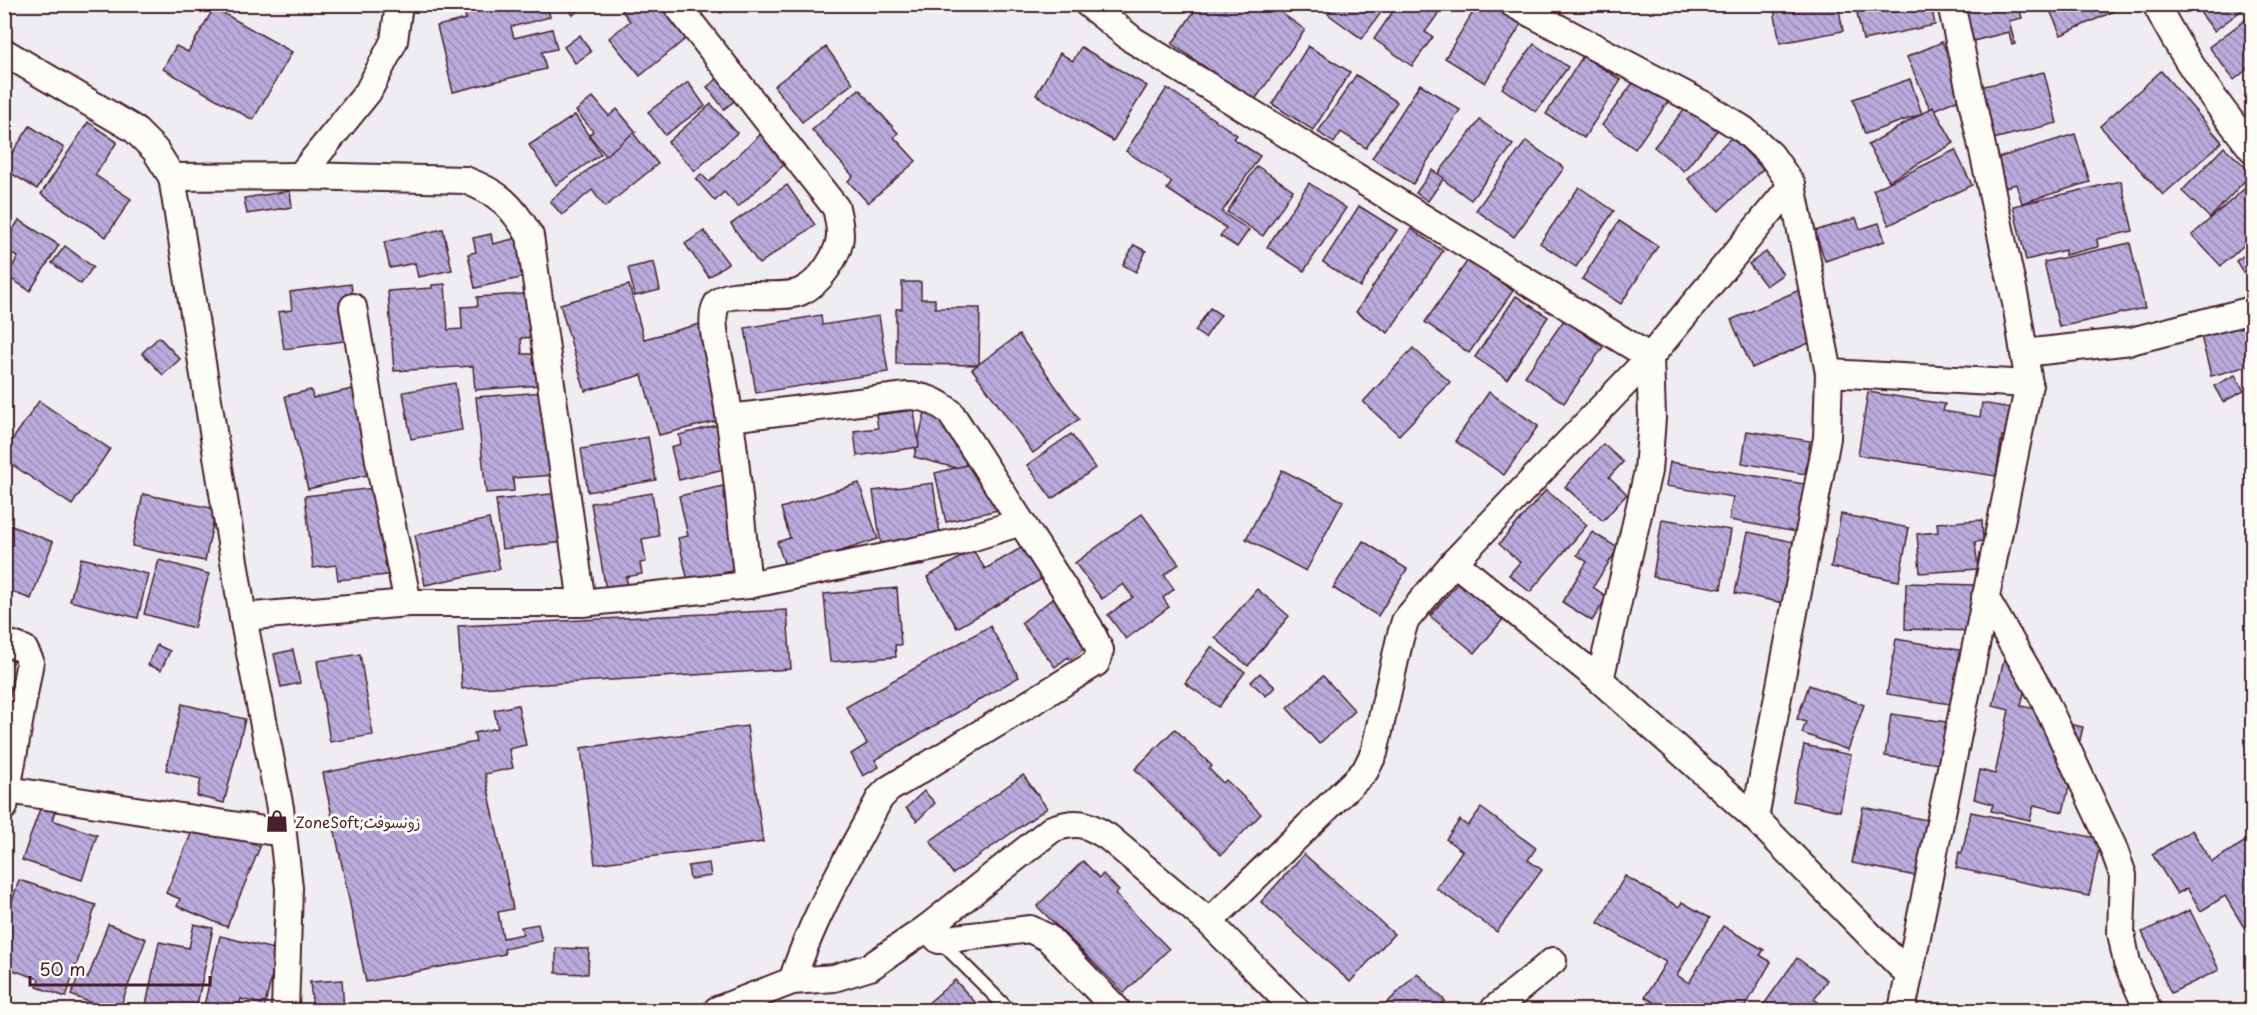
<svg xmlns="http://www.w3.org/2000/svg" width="2257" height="1015" font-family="'Playpen Sans','Playpen Sans Arabic',sans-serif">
<defs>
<pattern id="building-back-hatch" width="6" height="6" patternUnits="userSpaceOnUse" patternTransform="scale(1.5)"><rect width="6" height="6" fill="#b9acdd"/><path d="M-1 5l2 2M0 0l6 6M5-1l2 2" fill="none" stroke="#988bb3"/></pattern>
</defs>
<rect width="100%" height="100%" fill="#efecf2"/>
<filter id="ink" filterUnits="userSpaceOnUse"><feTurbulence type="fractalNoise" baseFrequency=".0167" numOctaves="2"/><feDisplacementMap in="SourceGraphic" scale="12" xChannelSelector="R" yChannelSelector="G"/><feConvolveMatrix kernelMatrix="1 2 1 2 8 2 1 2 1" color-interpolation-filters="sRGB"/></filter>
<g filter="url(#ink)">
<g fill="url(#building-back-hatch)" stroke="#4a1f2b" stroke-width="1.5">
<polygon points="469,4 508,4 509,8 523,4 547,4 550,17 511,27 514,38 552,29 557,49 542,52 546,69 453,92 437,26 466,19 463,6"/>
<polygon points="563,4 585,4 573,15"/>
<polygon points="630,4 672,4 694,32 640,76 609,38 630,21 622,11"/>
<polygon points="713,4 731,4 721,13"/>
<polygon points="1199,4 1269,4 1305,30 1254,101 1172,44"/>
<polygon points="1334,4 1387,4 1362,39 1328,14"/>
<polygon points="1398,4 1445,4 1425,32 1433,37 1412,66 1374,39"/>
<polygon points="1478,4 1491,4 1522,23 1485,83 1445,58"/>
<polygon points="1773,4 1838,4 1843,31 1780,43"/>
<polygon points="1855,4 1931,4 1935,25 1863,40"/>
<polygon points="1980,4 2018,4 2022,18 2009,21 2015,44 2012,45 2009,32 1973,41 1964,9"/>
<polygon points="2047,4 2130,4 2061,35"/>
<polygon points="2194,4 2250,4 2214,31"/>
<polygon points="214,8 292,52 253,120 163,69 176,46 188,52"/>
<polygon points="2252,15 2252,65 2234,80 2209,47"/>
<polygon points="580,35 591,52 575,63 564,47"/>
<polygon points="1942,42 1966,96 1931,111 1907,57"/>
<polygon points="1534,44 1568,67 1536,112 1502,88"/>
<polygon points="1308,46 1350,72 1313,130 1272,104"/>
<polygon points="826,47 853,83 802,122 774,86"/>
<polygon points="1081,47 1147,86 1113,141 1036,95 1060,53 1073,61"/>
<polygon points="1583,56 1621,80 1584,138 1546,114"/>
<polygon points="2161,71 2222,142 2163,195 2100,126"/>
<polygon points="2044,72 2057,123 1993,139 1980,87"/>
<polygon points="1356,75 1397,102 1366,148 1341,132 1334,143 1318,132"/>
<polygon points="721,76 738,98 724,109 707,87"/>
<polygon points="1638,76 1670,99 1635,149 1602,125"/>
<polygon points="1910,79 1922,114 1865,134 1853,99"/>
<polygon points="688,82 705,106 665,135 648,112"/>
<polygon points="1420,84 1460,110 1413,184 1372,158"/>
<polygon points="1167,88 1237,135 1234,139 1260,156 1222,212 1249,230 1237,247 1220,236 1226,228 1167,189 1172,182 1126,151"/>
<polygon points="859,89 898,133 894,137 916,161 868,203 848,181 853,176 812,130"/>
<polygon points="593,97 609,116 617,109 636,132 607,157 589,135 593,131 576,111"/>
<polygon points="1690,102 1720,127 1684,171 1654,147"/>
<polygon points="711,104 737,133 695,171 668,142"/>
<polygon points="1933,107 1954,143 1889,181 1868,145"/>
<polygon points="575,115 601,154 556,185 529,145"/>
<polygon points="1480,120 1513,145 1471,200 1437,175"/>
<polygon points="88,122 117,142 95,175 131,199 106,237 41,194"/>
<polygon points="30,126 64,148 37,189 4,169 4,165"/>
<polygon points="633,133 658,164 605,207 592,190 562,215 550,201"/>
<polygon points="761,134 787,162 738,207 724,192 715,201 696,179 701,174 709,182"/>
<polygon points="2075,134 2090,182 2022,203 2016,184 2004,188 1994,159"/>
<polygon points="1732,137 1763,169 1719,211 1688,179"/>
<polygon points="1526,141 1564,168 1514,237 1476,210"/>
<polygon points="2224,147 2252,173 2210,218 2182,191"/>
<polygon points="1955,150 1972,185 1889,225 1873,190"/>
<polygon points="1257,166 1293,190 1263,236 1227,212"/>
<polygon points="1432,170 1444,178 1428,201 1416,193"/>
<polygon points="2121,181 2133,231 2097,239 2098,247 2065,255 2065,250 2026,260 2013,206"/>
<polygon points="2252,182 2252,238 2221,266 2192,235"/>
<polygon points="1309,183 1346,208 1304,271 1267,247"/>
<polygon points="787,185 815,225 759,264 731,224"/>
<polygon points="1579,187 1614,211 1576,267 1540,243"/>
<polygon points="290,191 292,207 247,214 244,198"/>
<polygon points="1359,206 1397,230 1360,287 1323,262"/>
<polygon points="1856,218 1860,229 1879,223 1885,241 1825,261 1815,231"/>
<polygon points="19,220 59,245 30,291 7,276 18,257 4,249 4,243"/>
<polygon points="1619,221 1658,246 1621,304 1582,279"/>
<polygon points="443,229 452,270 418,277 415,263 390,268 384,242"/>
<polygon points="1411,229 1443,251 1388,333 1356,312"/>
<polygon points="704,231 728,263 709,277 685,244"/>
<polygon points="491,234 493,244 521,237 530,276 475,288 468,254 476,252 473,238"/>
<polygon points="2130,243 2145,308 2059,327 2044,262"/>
<polygon points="1134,245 1146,251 1136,272 1123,265"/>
<polygon points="65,246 93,267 81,284 52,263"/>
<polygon points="2252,250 2252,286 2236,261"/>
<polygon points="1766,252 1783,274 1766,286 1749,264"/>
<polygon points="1468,260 1513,291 1469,353 1425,322"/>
<polygon points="654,262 660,290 635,296 628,268"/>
<polygon points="902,282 921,282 921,299 935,299 935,308 980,308 979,365 896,364 896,309 902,309"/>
<polygon points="351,284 359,339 284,349 278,312 292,310 290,292"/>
<polygon points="445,284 448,330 462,329 461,307 478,306 477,297 537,293 540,337 521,338 522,354 538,354 540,385 475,390 473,366 394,371 388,291 432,288 432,285"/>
<polygon points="629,285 644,339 711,321 717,421 659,435 642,375 585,391 560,304"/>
<polygon points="1806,287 1818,339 1752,368 1731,320"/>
<polygon points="1516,296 1548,317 1507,379 1475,357"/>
<polygon points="1210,308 1221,315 1205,338 1195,331"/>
<polygon points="821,315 822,325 879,316 888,372 756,393 745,328"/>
<polygon points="2252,318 2252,365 2211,376 2200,332"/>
<polygon points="1564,320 1603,347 1564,403 1525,376"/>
<polygon points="1019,335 1079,419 1033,453 972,369"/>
<polygon points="159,337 180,359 163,375 142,353"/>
<polygon points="1413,348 1450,382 1399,435 1363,402"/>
<polygon points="2235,375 2244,391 2223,402 2214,386"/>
<polygon points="455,383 462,430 411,439 403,392"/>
<polygon points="370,385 392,469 308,489 285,396 311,390 313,398"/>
<polygon points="544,392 556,475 513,478 514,491 486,493 476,397"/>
<polygon points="1489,392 1538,426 1504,475 1455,441"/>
<polygon points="1868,392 1945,404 1943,411 1980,417 1982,403 2016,409 2012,437 2002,436 1996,476 1858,455"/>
<polygon points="39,401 110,449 72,505 4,459 4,452"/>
<polygon points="926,408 972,435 964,470 914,457"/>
<polygon points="914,410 919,447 857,456 854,431 878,428 876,415"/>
<polygon points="729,422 740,465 679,480 671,447 681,444 679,435"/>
<polygon points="1747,431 1810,441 1805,474 1742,463"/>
<polygon points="1071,434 1095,468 1052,499 1027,465"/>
<polygon points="648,437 656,480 588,492 581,449"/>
<polygon points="1603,444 1623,462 1609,477 1627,494 1603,521 1565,487"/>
<polygon points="987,460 998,510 946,522 935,473"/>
<polygon points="1670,462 1805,484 1797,532 1729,520 1733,497 1666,486"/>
<polygon points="1282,470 1343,501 1306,571 1246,539"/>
<polygon points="736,483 754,566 688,581 678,538 688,536 679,496"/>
<polygon points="859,483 878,539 786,569 777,542 790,538 781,508"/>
<polygon points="933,483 940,534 921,537 925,565 885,571 873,491"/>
<polygon points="375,488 397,574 338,580 336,565 313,568 305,496"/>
<polygon points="1546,490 1587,525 1530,592 1509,575 1520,562 1499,544"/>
<polygon points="559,493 565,542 502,549 496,500"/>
<polygon points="652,493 659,536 642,539 646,562 640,563 642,574 626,577 628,586 606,590 591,503"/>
<polygon points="143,494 216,509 205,561 132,546"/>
<polygon points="1142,514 1179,564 1164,575 1174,589 1163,598 1169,607 1126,639 1108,615 1133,597 1123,584 1102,599 1075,563"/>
<polygon points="1841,514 1909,528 1899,581 1831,567"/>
<polygon points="489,519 500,569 425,585 415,535"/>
<polygon points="1662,519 1731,530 1721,589 1653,577"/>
<polygon points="1982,520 1983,541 1975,542 1978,569 1920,573 1917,534 1938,532 1937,523"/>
<polygon points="4,523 53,542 31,599 4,589"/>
<polygon points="1592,532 1618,548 1593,587 1607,597 1592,621 1562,602 1587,562 1577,555"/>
<polygon points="1748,532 1798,543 1784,603 1735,593"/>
<polygon points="1363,541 1407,569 1378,616 1333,588"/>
<polygon points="1026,545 1045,577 957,628 927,577 973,550 985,569"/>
<polygon points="81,558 148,574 138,618 70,601"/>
<polygon points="159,560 209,574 194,628 144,614"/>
<polygon points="1465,574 1510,611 1475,653 1430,616"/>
<polygon points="1906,583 1974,585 1973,631 1905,629"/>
<polygon points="1072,584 1108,630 1070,660 1068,657 1055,667 1021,623"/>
<polygon points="897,588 901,645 895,645 896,657 830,662 824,594"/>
<polygon points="1257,589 1289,616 1248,666 1215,638"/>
<polygon points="787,610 791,669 462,689 458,626"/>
<polygon points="990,626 1019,677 875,760 879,767 863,776 851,754 867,744 846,707"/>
<polygon points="1896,639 1971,652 1962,706 1887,694"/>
<polygon points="157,645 170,651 161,670 148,665"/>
<polygon points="1211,647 1245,672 1219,707 1185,683"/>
<polygon points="293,650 300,683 281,687 274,654"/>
<polygon points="360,654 373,735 330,742 317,661"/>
<polygon points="2004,659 2030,665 2021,706 2044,711 2042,718 2083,727 2063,812 2034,805 2030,820 1991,811 1993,804 1974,799 1980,770 1995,774 2009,710 1993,706"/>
<polygon points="1260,673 1275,687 1266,696 1251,682"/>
<polygon points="1323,676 1355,711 1319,744 1287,708"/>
<polygon points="1809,685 1864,705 1848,750 1802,733 1806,722 1797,719"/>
<polygon points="182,704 245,719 224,803 197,796 201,779 166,770"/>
<polygon points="518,705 526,745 509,749 513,768 485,774 513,909 498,912 503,938 523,934 521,927 538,924 542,941 504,949 505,954 366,982 323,773 476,742 474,733 498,728 494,710"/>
<polygon points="1891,714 1946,722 1940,764 1885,756"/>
<polygon points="747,726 763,842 595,864 581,748"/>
<polygon points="1175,729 1212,766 1209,769 1223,783 1226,780 1261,814 1221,855 1135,769"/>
<polygon points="1804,745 1851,755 1840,811 1793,801"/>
<polygon points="1023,775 1047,808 953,874 930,841"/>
<polygon points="924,791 935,803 917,821 906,808"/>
<polygon points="42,803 56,808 52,820 97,835 82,880 22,860"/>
<polygon points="1863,807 1927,820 1916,876 1852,863"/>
<polygon points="1481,808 1536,848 1528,860 1542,870 1497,932 1436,888 1462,851 1446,839 1460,820 1468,826"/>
<polygon points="1971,812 2101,839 2089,896 1956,868 1959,852 1962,853"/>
<polygon points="197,820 260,847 227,927 177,906 180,899 166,893"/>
<polygon points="2192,830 2212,862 2252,837 2252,924 2245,929 2225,896 2201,911 2187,888 2177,894 2152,854"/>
<polygon points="1304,854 1394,934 1350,982 1261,902"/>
<polygon points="1083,861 1099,878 1103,874 1119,891 1115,894 1169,949 1124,993 1037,906"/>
<polygon points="709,863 711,876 690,879 688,866"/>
<polygon points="1625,876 1679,907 1682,902 1710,918 1677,975 1689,983 1723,926 1764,950 1760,955 1771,962 1743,1010 1668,1010 1645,997 1666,962 1598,923"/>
<polygon points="19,880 96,905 66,997 37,987 39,979 4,967 4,926"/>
<polygon points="2190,910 2219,970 2171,993 2142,932"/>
<polygon points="108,924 146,939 119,1010 110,1010 71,995 79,974 88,978"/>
<polygon points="194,924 213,928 196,1010 145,1010 159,942 189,948"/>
<polygon points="220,936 278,950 265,1005 241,999 238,1010 203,1010"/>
<polygon points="556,948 589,949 588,974 556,973"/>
<polygon points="1797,958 1827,980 1814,999 1829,1010 1760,1010"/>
<polygon points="1417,973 1445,1001 1436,1010 1380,1010"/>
<polygon points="342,980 344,1010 313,1010 310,982"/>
<polygon points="955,980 982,1010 920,1010"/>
</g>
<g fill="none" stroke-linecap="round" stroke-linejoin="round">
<g stroke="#4a1f2b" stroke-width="16">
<polyline id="lane" points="940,941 1009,1010"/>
</g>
<g stroke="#4a1f2b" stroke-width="30">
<g id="street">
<path d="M 676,4 L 836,208 C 842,233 843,245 827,268 C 821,277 811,287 800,292 C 778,301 728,287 717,304 C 708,319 718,351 721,367 C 735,439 740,512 748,585"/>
<polyline points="1088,4 1133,40 1650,357 1652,418 1648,471 1600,680"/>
<polyline points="1513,4 1706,106 1744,130 1771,155 1792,185 1829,373 1827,438 1755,818"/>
<path d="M 2156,4 C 2182,57 2216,103 2252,149"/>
<polyline points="4,52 134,129 155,150 172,177 243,617 280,808 289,888 285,1010"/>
<polyline points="300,176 368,92 394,41 399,4"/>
<path d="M 172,177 L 300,176 L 465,180 C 499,193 511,204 530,236 L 582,603"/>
<polyline points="353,307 381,472 408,603"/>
<polyline points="2024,353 2131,341 2252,310"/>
<polyline points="1829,373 2029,384"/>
<path d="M 730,418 L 907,396 C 925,396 936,401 950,412 L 1089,627 L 1100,650 L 1096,663 L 889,789 L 880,798 C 848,858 813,916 792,981"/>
<polyline points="1454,562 1600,680 1755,818 1909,975"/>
<polyline points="1985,597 2042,695 2113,847 2123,875 2121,933 2127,963 2148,1010"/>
<polyline points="243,617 408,603 582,603 748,585 958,542 1021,522"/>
<polyline points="4,642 24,649 30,661 4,807"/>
<polyline points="8,790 282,833"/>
<polyline points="1209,922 1365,771 1374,753 1400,638 1405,621 1454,562 1650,357 1792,185"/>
<polyline points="927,928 939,940 1030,929 1048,938 1117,1010"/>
<path d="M 717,1010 L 792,981 L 834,978 L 870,967 L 927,928 L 1052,829 C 1077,820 1086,823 1108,837 L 1209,922 L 1296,1010"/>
<polyline points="1493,1010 1553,961"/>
<polyline points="1902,1010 2029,384 2016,303 1951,4"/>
</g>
</g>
<use href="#lane" stroke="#fdfcf7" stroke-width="12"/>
<use href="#street" stroke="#fdfcf7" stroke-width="26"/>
</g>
</g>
<defs>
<g id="shop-bare" transform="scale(1.8)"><path d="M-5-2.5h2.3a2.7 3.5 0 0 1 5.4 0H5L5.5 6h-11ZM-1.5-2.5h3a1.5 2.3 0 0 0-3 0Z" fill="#4a1f2b" stroke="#fdfcf7" stroke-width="2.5" paint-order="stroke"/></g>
</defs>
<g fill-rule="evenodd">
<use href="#shop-bare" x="277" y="821"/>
</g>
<g text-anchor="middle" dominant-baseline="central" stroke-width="6" stroke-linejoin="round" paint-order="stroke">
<g font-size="15" fill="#4a1f2b" stroke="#fdfcf7" text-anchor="start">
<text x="295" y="821">ZoneSoft;زونسوفت</text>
</g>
</g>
<rect width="2257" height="1015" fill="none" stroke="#fdfcf7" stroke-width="24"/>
<rect x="12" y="12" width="2233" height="991" fill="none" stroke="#4a1f2b" stroke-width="2" filter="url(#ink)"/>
<path d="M30 976v9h180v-9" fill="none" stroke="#4a1f2b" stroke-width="3"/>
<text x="39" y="976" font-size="18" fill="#4a1f2b" stroke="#fdfcf7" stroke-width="4.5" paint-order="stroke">50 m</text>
</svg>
